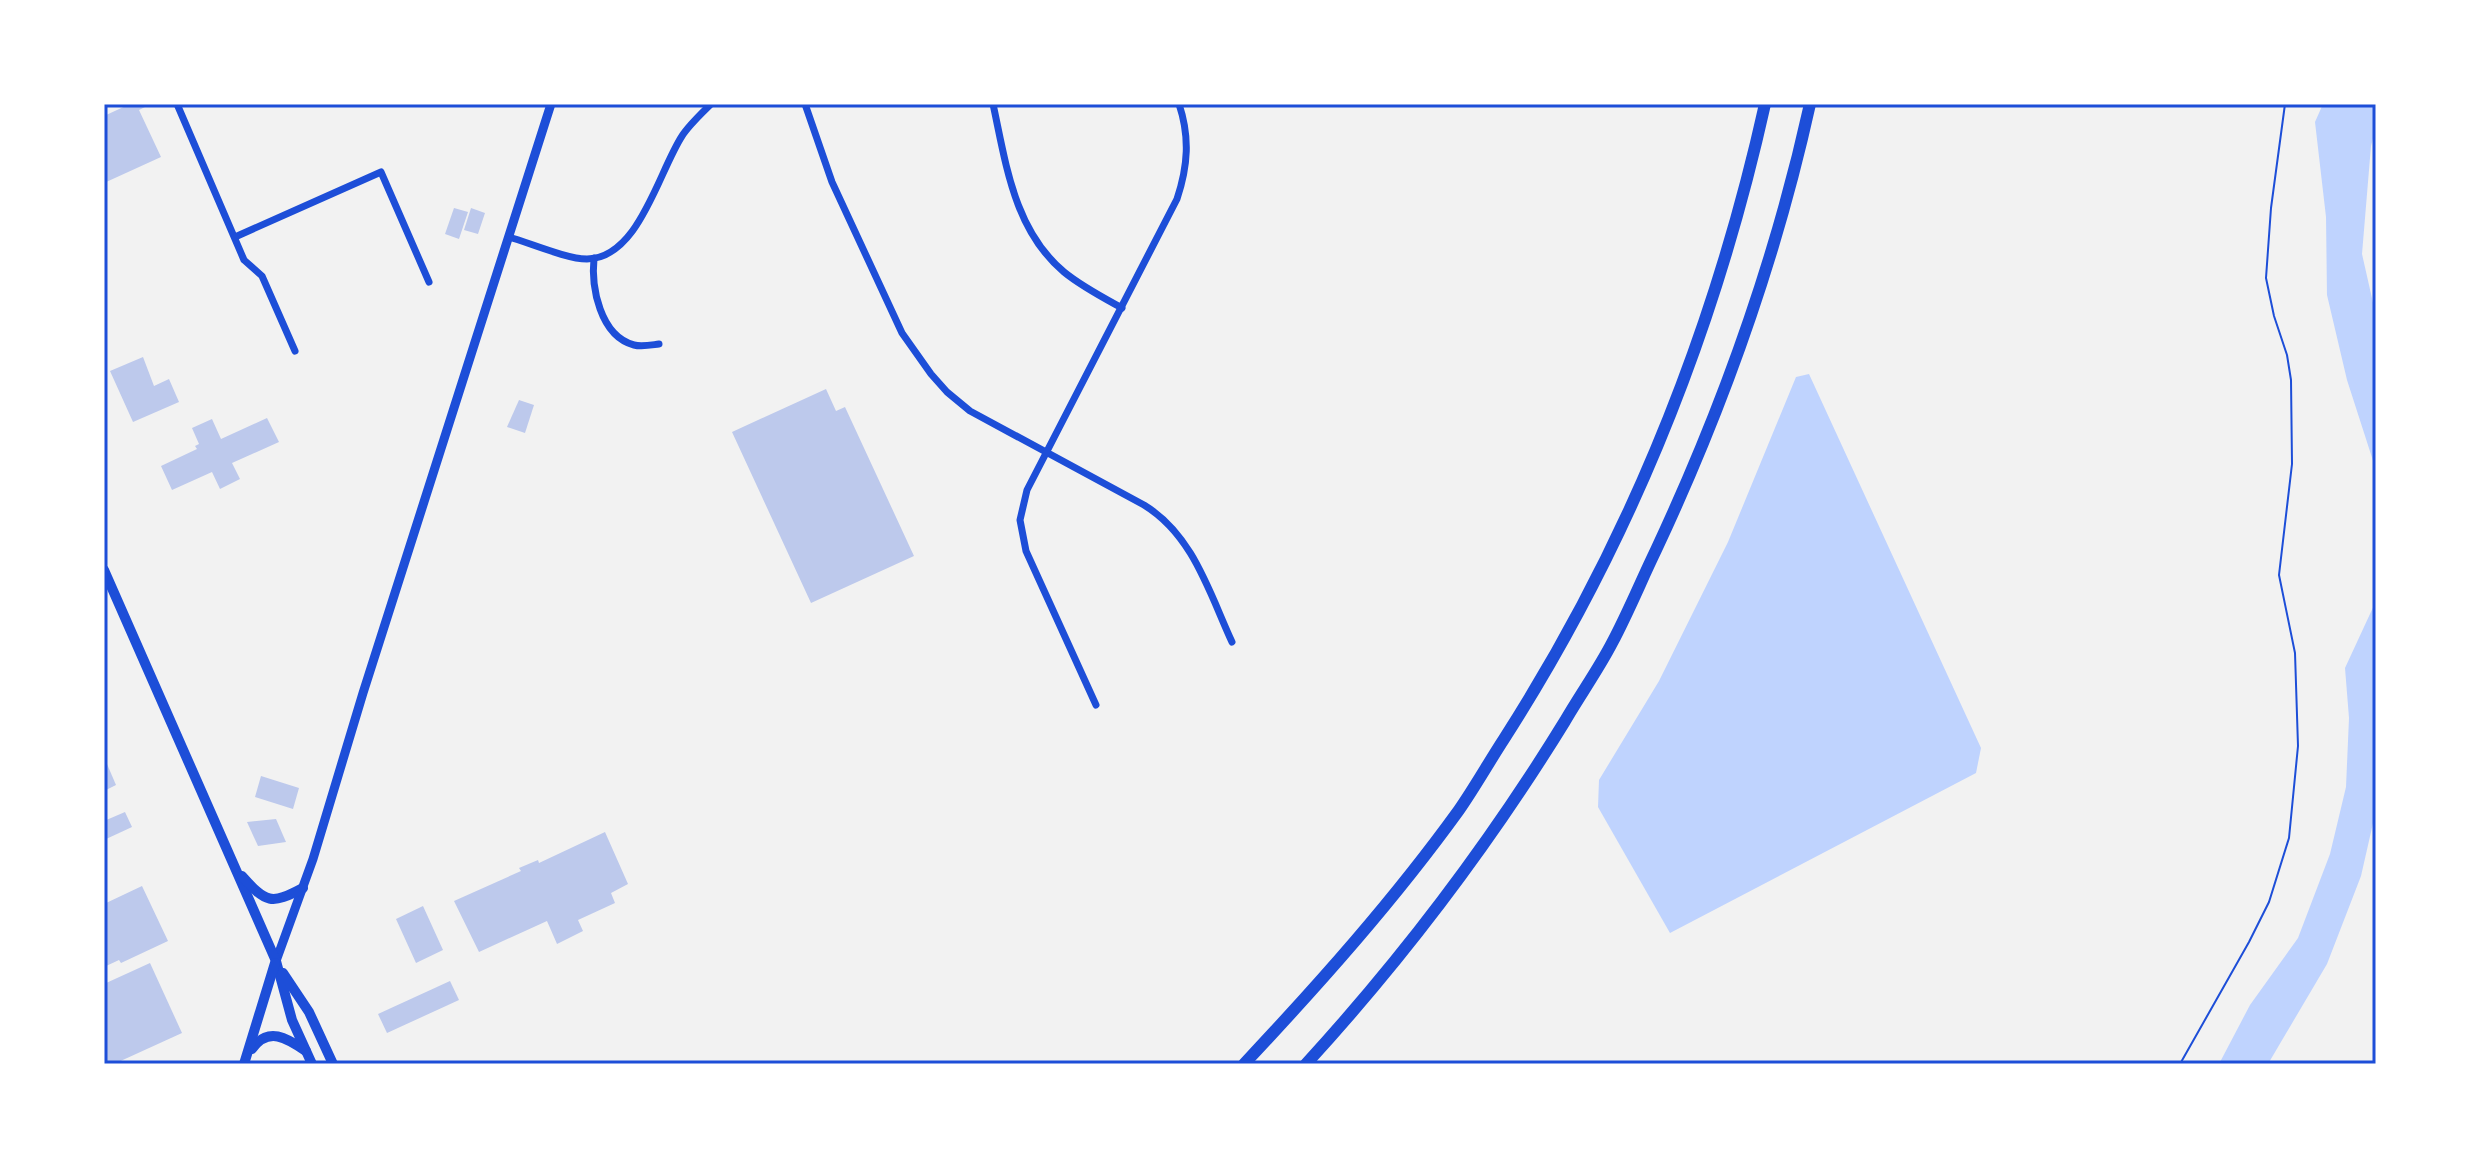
<svg xmlns="http://www.w3.org/2000/svg" width="2480" height="1168" font-family="Georgia,serif">
<rect width="100%" height="100%" fill="#f2f2f2"/>
<g fill="#bfd3fe">
<polygon points="2323,104 2376,104 2376,127 2371,146 2362,254 2376,316 2376,470 2347,380 2327,295 2326,217 2315,122"/>
<polygon points="1809,374 1981,748 1976,773 1670,933 1598,807 1599,780 1659,681 1728,542 1796,377"/>
<polygon points="2376,601 2376,810 2361,876 2327,964 2268,1064 2219,1064 2250,1005 2298,938 2330,854 2346,787 2349,718 2345,668"/>
</g>
<g fill="#bdc9ec">
<polygon points="130,104 151,104 139,110 161,157 104,183 104,116"/>
<polygon points="454,208 468,212 459,239 445,234"/>
<polygon points="471,208 485,213 478,234 464,230"/>
<polygon points="143,357 154,386 169,379 179,402 133,422 110,371"/>
<polygon points="826,389 836,411 845,407 914,556 811,603 732,432"/>
<polygon points="519,400 534,405 525,433 507,427"/>
<polygon points="267,418 279,442 232,463 240,479 220,489 212,472 172,490 161,466 197,449 195,446 199,444 192,428 212,419 221,439"/>
<polygon points="104,757 116,785 104,791"/>
<polygon points="261,776 299,788 293,809 255,797"/>
<polygon points="125,812 132,827 104,840 104,821"/>
<polygon points="276,819 286,842 258,846 247,822"/>
<polygon points="605,832 628,884 611,893 615,903 578,920 583,931 557,944 547,921 479,952 454,901 521,871 519,868 538,860 539,863"/>
<polygon points="142,886 168,941 121,963 119,960 104,967 104,904"/>
<polygon points="423,906 443,950 416,963 396,919"/>
<polygon points="150,963 182,1033 114,1064 104,1064 104,984"/>
<polygon points="450,981 459,1000 387,1033 378,1014"/>
</g>
<g fill="none" stroke-linecap="round" stroke-linejoin="round">
<polyline stroke="#1d4ed8" stroke-width="2" points="2180,1064 2249,942 2269,902 2289,838 2298,746 2295,653 2279,575 2292,464 2291,380 2287,355 2274,316 2266,278 2271,208 2285,104"/>
<g stroke="#1d4ed8" stroke-width="7">
<polyline points="177,104 244,260 262,276 295,351"/>
<path d="M 805,104 L 832,182 L 902,333 L 931,374 L 947,392 L 970,411 L 1144,505 C 1193,535 1209,592 1232,642"/>
<path d="M 993,104 C 1006,164 1014,230 1064,272 C 1081,286 1102,297 1122,308"/>
<polyline points="235,237 381,172 429,282"/>
<path d="M 509,237 C 530,243 567,259 587,259 C 639,258 658,173 682,136 C 689,125 701,114 711,104"/>
<path d="M 594,258 C 591,287 600,336 634,345 C 642,347 651,345 659,344"/>
<path d="M 1096,705 L 1026,551 L 1020,520 L 1027,490 L 1177,199 C 1188,166 1190,137 1179,104"/>
</g>
<polyline stroke="#1d4ed8" stroke-width="9" points="276,961 313,859 363,693 551,104"/>
<g stroke="#1d4ed8" stroke-width="10">
<polyline points="104,570 276,961 292,1020 312,1064"/>
<path d="M 242,876 C 266,903 271,905 303,888"/>
<polyline points="283,973 309,1012 333,1064"/>
<path d="M 252,1049 C 268,1026 287,1038 306,1051"/>
<polyline points="244,1064 275,963"/>
</g>
<g stroke="#1d4ed8" stroke-width="12">
<path d="M 1244,1064 C 1320,983 1394,900 1459,810 C 1475,787 1489,762 1504,739 C 1629,544 1715,329 1765,104"/>
<path d="M 1306,1064 C 1403,958 1490,843 1565,721 C 1580,695 1598,670 1612,643 C 1628,613 1641,581 1656,550 C 1723,407 1776,258 1810,104"/>
</g>
</g>
<rect width="2480" height="1168" fill="none" stroke="#ffffff" stroke-width="212"/>
<rect x="106" y="106" width="2268" height="956" fill="none" stroke="#1d4ed8" stroke-width="3"/>
</svg>
